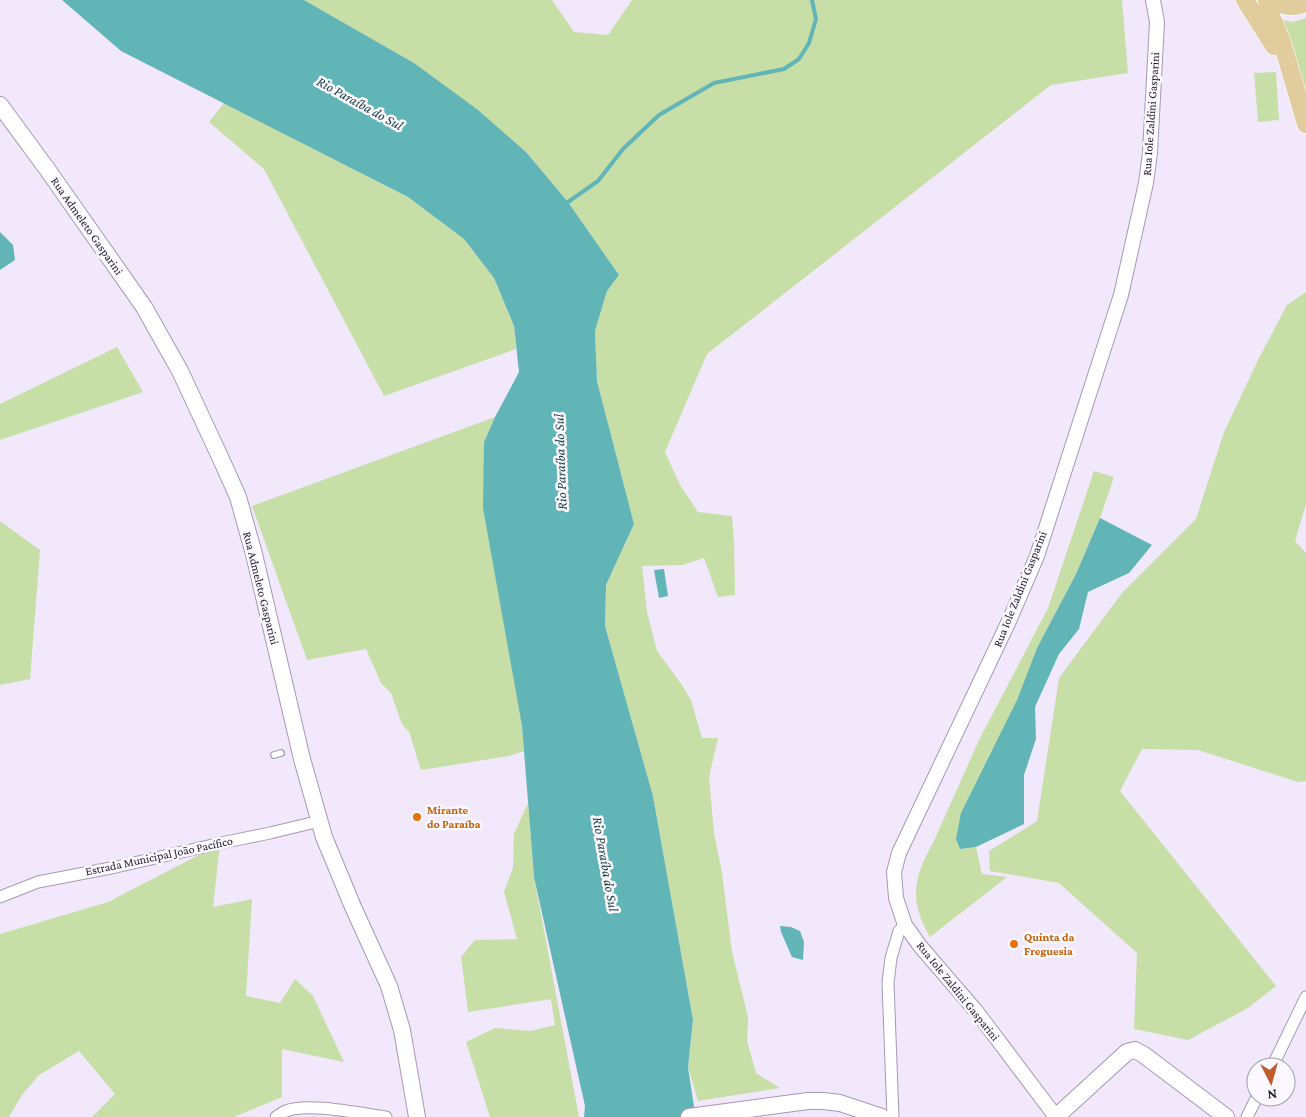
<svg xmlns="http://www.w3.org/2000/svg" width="1306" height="1117" font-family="'Crimson Pro',serif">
<rect width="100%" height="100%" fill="#f1e8fb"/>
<g fill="#c7dfa7">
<polygon points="304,0 552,0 574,32 608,35 632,0 1122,0 1128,73 1051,85 707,354 665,452 680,485 698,512 732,516 734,541 735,595 718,597 704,558 683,565 642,566 647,612 657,651 682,685 691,700 702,738 718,738 709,777 714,833 722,873 732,952 748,1017 747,1041 756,1073 780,1088 698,1101 688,1067 693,1020 653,796 605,626 606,585 634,524 597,381 595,331 607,291 619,275 568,202 526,152 414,63"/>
<polygon points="1306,18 1306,93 1289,38 1277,19 1293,22"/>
<polygon points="1276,72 1279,120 1258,122 1254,73"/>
<polygon points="224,103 408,197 464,239 494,278 514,326 516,349 384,396 264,169 209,122"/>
<polygon points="1306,292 1306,504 1295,541 1306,553 1306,781 1298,782 1198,750 1142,749 1120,791 1276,986 1248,1008 1188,1040 1134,1029 1137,953 1059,883 990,871 989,851 1037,821 1059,678 1122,593 1196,519 1224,432 1259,358 1287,305"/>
<polygon points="117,347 143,392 0,440 0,404"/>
<polygon points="495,417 484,442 522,726 524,751 509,756 421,770 409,732 402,724 391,693 381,683 366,649 307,660 252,506"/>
<path d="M 1094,471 L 1114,477 L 1100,518 L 1076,574 L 1037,648 L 960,849 L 976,847 L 982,874 L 1007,877 L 930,937 C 909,901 913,878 933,843 L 979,740 L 1048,608 Z"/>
<polygon points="0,521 40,550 30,679 0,685"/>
<polygon points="528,803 534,877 579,1117 490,1117 466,1042 495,1028 530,1031 555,1025 551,999 468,1012 461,957 475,940 517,939 504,892 513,868 514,834"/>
<polygon points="220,844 213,907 252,899 246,996 280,1003 295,979 313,996 344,1062 282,1049 282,1097 234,1117 92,1117 115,1094 79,1051 39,1075 22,1095 9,1117 0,1117 0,934 108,902"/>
</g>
<g fill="#62b5b7">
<polygon points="62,0 304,0 414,63 478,110 526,152 568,202 619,275 607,291 595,331 597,381 634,524 606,585 605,626 653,796 693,1020 688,1067 694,1107 698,1117 584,1117 585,1106 534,877 522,726 483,508 484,442 495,417 519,372 514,326 494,278 464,239 408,197 121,51"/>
<polygon points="0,232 13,245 15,260 0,270"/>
<polygon points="1100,518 1152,545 1129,573 1088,592 1079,629 1059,654 1035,707 1036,739 1024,775 1024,824 976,847 960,849 956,839 961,813 1017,700 1037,648 1076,574"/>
<polygon points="664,569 668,596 659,598 654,570"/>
<polygon points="780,926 791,927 800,931 804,942 803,960 792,957 781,932"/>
</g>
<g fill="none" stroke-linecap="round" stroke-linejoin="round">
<polyline stroke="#62b5b7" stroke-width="4" points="568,202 598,181 623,149 659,115 714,83 784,69 799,59 809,43 816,19 812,0"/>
<g stroke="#a798b5" stroke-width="8">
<polyline id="service" points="274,755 281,753"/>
</g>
<g stroke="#a798b5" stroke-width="13">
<g id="minor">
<polyline points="0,897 38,882 116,867 221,843 270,833 320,821"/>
<polyline points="1272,1067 1306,997"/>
<path d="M 276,1117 C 279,1115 283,1112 286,1111 C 307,1102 362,1114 386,1117"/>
<polyline points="893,1117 888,983 891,958 899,931 905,925"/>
<polyline points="1247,1117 1257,1097"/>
</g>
</g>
<g stroke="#a798b5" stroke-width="16">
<polyline id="tertiary" points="1056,1117 976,1011 920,946 905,925 896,898 894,872 899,853 1009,621 1037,556 1121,295 1146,183 1150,153 1157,22 1153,0"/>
</g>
<g stroke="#a798b5" stroke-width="18">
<g id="secondary">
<polyline points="0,105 47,169 144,307 180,371 221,459 238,497 254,554 302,759 324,837 353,907 389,986 402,1030 417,1117"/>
<polyline points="689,1117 808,1101 823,1101 840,1103 882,1117"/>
<polyline points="1056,1117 1127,1052 1135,1050 1144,1055 1226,1117"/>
</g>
</g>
<g stroke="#fff" stroke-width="19">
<g id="primary">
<polyline points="1245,0 1274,46"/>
<polyline points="1267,0 1271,16 1281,39 1306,124"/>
<path d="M 1273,0 C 1283,7 1294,8 1306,3"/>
</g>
</g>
<use href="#service" stroke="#fff" stroke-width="5.5"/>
<use href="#minor" stroke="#fff" stroke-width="11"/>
<use href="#tertiary" stroke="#fff" stroke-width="14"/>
<use href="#secondary" stroke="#fff" stroke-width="16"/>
<use href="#primary" stroke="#e1cc9e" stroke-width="18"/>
</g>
<g fill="#e8710a" stroke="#fbf8ff" stroke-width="2">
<circle cx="417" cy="817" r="5"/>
<circle cx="1014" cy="944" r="5"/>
</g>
<g text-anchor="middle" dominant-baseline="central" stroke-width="5" stroke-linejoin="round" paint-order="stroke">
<g font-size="12" fill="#1e1823" stroke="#fbf8ff">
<text transform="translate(1151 114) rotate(-86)">Rua Iole Zaldini Gasparini</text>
<text transform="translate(87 226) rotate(55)">Rua Admeleto Gasparini</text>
<text transform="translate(261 588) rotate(76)">Rua Admeleto Gasparini</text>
<text transform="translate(1020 589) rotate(-68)">Rua Iole Zaldini Gasparini</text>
<text transform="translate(159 856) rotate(-12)">Estrada Municipal João Pacífico</text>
<text transform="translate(958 991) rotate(51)">Rua Iole Zaldini Gasparini</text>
</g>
<g font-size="12" font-weight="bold" fill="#c56008" stroke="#fbf8ff" text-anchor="start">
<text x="427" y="810">Mirante<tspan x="427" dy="14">do Paraíba</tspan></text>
<text x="1024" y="937">Quinta da<tspan x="1024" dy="14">Freguesia</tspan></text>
</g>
<g font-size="14" font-style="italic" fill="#143c3d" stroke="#fbf8ff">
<text transform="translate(360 103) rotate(29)">Rio Paraíba do Sul</text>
<text transform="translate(560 462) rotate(-92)">Rio Paraíba do Sul</text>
<text transform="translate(606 864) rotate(80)">Rio Paraíba do Sul</text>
</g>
</g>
<g transform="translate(1271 1082) rotate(174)"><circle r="24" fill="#fbf8ff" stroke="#a39ea7"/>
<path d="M0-4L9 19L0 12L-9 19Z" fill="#c05b2a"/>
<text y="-8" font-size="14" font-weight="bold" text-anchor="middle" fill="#1e1823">N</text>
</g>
</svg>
